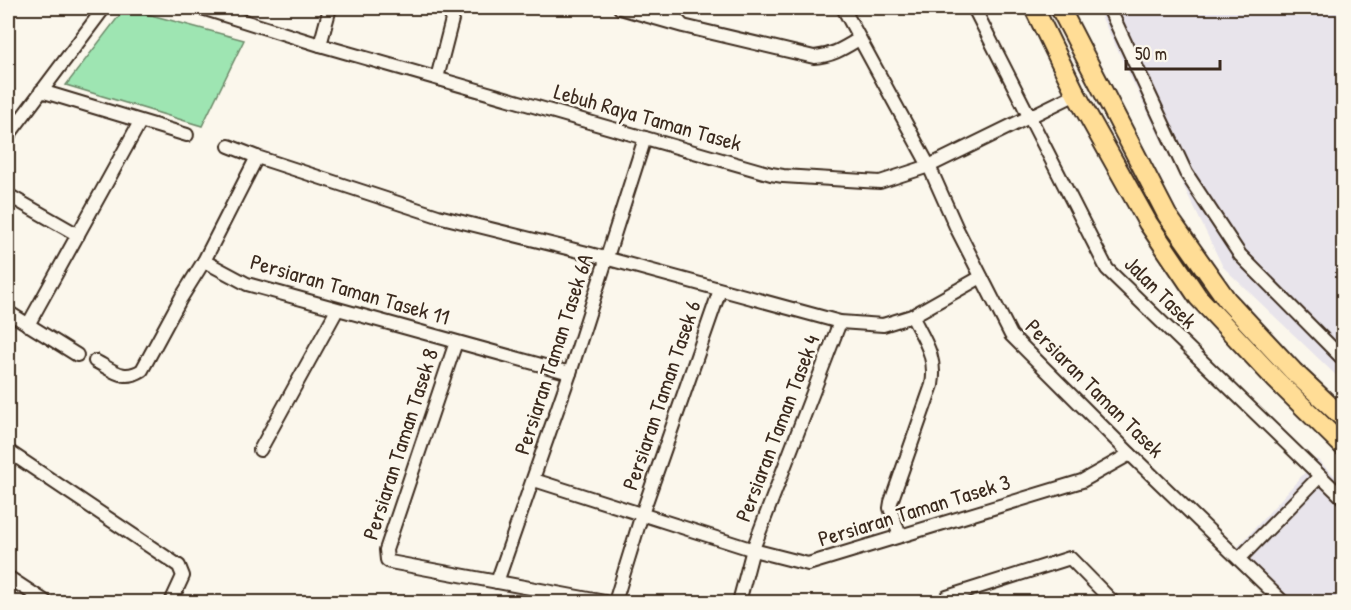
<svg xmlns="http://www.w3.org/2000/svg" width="1351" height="610" font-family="'Patrick Hand',sans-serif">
<rect width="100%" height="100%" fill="#fbf7ec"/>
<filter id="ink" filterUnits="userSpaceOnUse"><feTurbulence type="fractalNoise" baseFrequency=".0167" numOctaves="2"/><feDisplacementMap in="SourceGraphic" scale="12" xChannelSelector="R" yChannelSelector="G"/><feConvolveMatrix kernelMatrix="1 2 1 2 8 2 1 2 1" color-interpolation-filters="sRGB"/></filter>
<g filter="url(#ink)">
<g fill="#e8e4eb">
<polygon points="1097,8 1343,8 1343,382 1223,267"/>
<polygon points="1317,459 1343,484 1343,602 1274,602 1228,558"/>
</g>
<polygon fill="#9ee5b2" stroke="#6c8868" stroke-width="1.5" points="125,8 244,40 202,126 66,85"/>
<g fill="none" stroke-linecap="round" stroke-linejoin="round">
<g stroke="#3b2a1e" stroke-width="16">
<g id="minor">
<polyline points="202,8 320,45 771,174 783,176 880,182 929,166 1076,94"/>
<path d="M 620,8 L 683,26 L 814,57 C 832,56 844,48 859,39"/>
<polyline points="667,8 682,25"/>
<polyline points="843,8 929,166 957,229 1011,335 1130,454 1283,602"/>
<polyline points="974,8 1107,269 1344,499"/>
<polyline points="1109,8 1186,173 1240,255 1344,360"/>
<polyline points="320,45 330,8"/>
<polyline points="437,78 455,8"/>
<polyline points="41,91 187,135"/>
<polyline points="8,136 104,8"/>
<polyline points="229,146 257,157"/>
<polyline points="8,195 78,235"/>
<polyline points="8,312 77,355"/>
<polyline points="28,325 140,122"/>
<polyline points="456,342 386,550 387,560 390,562 605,602"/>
<path d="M 95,361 C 113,370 123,382 142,370 L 181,298 L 204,261"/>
<polyline points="570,373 247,284 204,261 257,157 438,216 583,252 840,322 883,325 912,316 981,277"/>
<polyline points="260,450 337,310"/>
<polyline points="8,451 179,566 183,576 171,602"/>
<polyline points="534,480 757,551 808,564 1082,481 1130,454"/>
<path d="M 900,536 L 890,508 L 891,502 L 932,385 C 937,356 924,340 912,316"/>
<polyline points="1239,559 1320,476"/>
<polyline points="8,577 46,602"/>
<polyline points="497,582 570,373 645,138"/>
<polyline points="615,602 642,514 720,290"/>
<polyline points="739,602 753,549 840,322"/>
<polyline points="952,602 947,597 1070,558 1113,602"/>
</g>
</g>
<g stroke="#3b2a1e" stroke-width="22">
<g id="primary">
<polyline points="1034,8 1076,94 1148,223 1198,297 1276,380 1344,447"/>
<polyline points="1060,8 1167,215 1227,300 1293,371 1344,419"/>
</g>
</g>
<use href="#minor" stroke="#fbf7ec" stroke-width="12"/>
<use href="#primary" stroke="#ffdd96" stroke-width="18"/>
</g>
</g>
<g text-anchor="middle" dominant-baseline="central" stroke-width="5" stroke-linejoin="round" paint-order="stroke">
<g font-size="22" fill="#3b2a1e" stroke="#fbf7ec">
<text transform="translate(648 117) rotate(16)">Lebuh Raya Taman Tasek</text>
<text transform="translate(350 289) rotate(16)">Persiaran Taman Tasek 11</text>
<text transform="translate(1161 292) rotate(45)">Jalan Tasek</text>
<text transform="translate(553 354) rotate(-72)">Persiaran Taman Tasek 6A</text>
<text transform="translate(1095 388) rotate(45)">Persiaran Taman Tasek</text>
<text transform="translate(661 395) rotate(-71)">Persiaran Taman Tasek 6</text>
<text transform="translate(777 428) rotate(-69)">Persiaran Taman Tasek 4</text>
<text transform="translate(400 444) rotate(-72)">Persiaran Taman Tasek 8</text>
<text transform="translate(914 510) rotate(-17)">Persiaran Taman Tasek 3</text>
</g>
</g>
<rect width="1351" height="610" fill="none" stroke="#fbf7ec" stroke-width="30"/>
<rect x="15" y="15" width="1321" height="580" fill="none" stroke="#3b2a1e" stroke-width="2" filter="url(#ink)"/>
<path d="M1126 60v9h94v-9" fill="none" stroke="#3b2a1e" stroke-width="3"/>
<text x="1135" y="60" font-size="18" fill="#3b2a1e" stroke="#fbf7ec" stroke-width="4.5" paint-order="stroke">50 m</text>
</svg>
